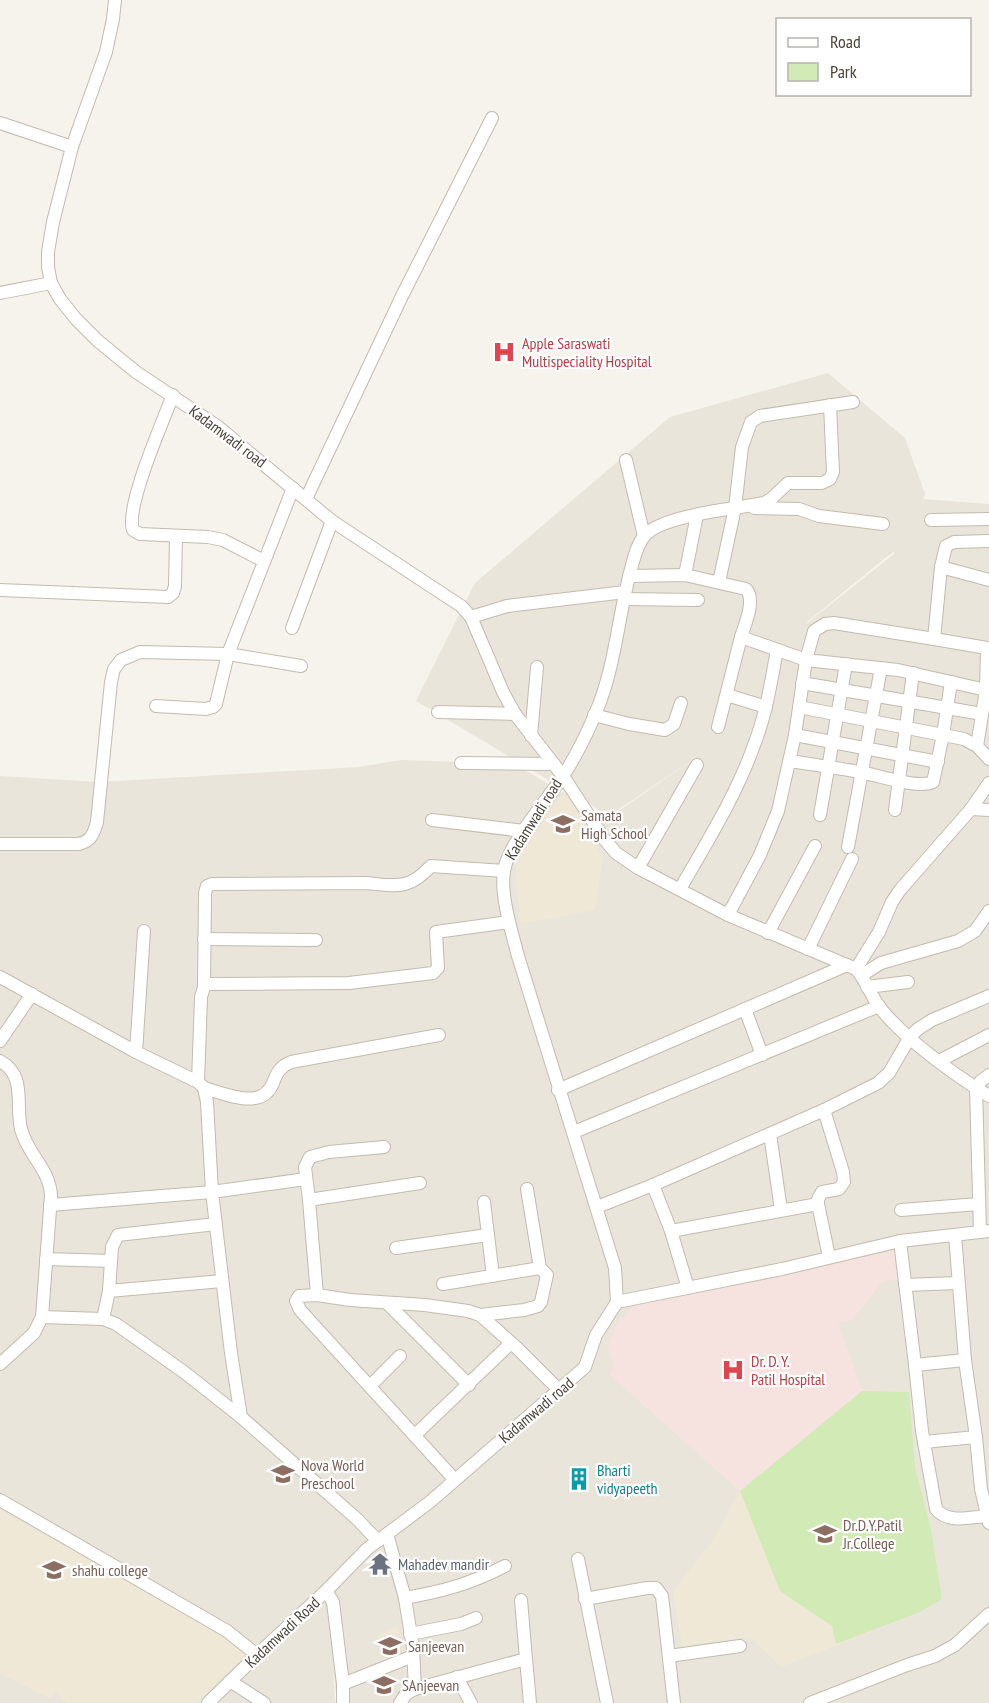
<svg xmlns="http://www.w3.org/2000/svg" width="989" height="1703" font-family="'PT Sans Narrow',sans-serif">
<rect width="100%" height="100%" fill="#f6f3ec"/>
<path fill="#eae5da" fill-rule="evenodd" d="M 828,373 L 905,438 L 925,494 L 923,499 L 989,504 L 989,1703 L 337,1703 L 333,1668 L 335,1703 L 0,1703 L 0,776 L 98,782 L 359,767 L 401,760 L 463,762 L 523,769 L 607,819 L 701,754 L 609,816 L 416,701 L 475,583 L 670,417 ZM 894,551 L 894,554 L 806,624 L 808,621 Z"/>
<g fill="#efe8d6">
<polygon points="565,789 603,858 595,910 520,924 515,864"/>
<polygon points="862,1391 909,1392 915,1467 931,1529 942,1599 920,1612 781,1667 750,1637 682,1646 673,1591 714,1539 740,1491"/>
<polygon points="0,1510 217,1630 247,1654 195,1703 66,1703 56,1692 51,1699 0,1673"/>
<polygon points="398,1626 400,1658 385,1659 377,1635"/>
<polygon points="388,1674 393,1690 379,1694 374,1680"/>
</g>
<polygon fill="#f6e3e0" points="895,1251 899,1279 882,1282 852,1320 838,1323 862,1391 740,1491 610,1375 614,1365 608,1347 617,1323 636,1304"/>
<polygon fill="#d2eab5" points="862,1391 909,1392 915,1467 931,1529 942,1599 920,1612 836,1644 832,1626 780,1591 740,1491"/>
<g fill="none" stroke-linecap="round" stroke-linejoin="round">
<g stroke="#c2bbae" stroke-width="14">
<g id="minor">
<path d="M 115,0 L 113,19 L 106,52 L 72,147 L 53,222 L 48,252 L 48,267 L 51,283 L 60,299 L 76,319 L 98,341 L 136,372 L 217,426 L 332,521 L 461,606 L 471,617 L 503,692 L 515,714 L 563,776 L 605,840 L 616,853 L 638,868 L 728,915 L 856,969 C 867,981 871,997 881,1009 C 905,1039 956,1076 989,1096"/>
<polyline points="0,123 72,147"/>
<polyline points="0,293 51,283"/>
<path d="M 173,395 C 163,421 125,507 133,530 L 140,534 L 208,537 L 223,540 L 264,561"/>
<polyline points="626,460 644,536"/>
<polyline points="306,499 402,296 492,118"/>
<polyline points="735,508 764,503 771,499 788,483 822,483 830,479 833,472 830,405"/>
<polyline points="754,508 799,509 819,516 883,524"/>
<polyline points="931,520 989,519"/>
<polyline points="989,541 954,542 946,546 941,567 934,639 987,648 986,690 977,746 989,759"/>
<polyline points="941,567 989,580"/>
<polyline points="685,575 697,515"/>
<path d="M 629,576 L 685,575 L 746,589 C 756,600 745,624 741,637 L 806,660 L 898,670 L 986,690"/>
<polyline points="719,582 735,508"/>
<polyline points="0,590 168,597 173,593 175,586 176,536"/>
<polyline points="624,599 698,600"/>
<polyline points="471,617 507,606 625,592"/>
<polyline points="292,628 332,521"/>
<polyline points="802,683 982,714"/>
<polyline points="727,695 766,707"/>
<polyline points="156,706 206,709 213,707 216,704 228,654 293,488"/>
<polyline points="799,707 964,739 977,746"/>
<polyline points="438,712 515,714"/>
<polyline points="594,715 629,724 665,730 674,724 681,703"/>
<polyline points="718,727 741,637"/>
<polyline points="795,735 938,762"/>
<polyline points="531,736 537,667"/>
<path d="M 790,761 C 815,765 840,768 864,773 C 882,776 917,789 933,782 L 943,735 L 951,682"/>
<polyline points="461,763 554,764"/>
<polyline points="971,809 989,810"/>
<polyline points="895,810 913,673"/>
<polyline points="820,815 846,664"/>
<polyline points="432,820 524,831"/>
<path d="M 0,844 L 78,844 C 91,842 94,833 97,822 L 111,682 L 114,669 L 121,660 L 140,652 L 228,654 L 301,666"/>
<polyline points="848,847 881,668"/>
<polyline points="638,868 697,765"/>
<path d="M 680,889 C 707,842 736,796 754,745 C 766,715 771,682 777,650"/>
<polyline points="728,915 760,855 778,811 795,735 806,660 814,631 825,624 834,623 934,639"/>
<polyline points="768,933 815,846"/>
<polyline points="204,939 316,940"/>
<polyline points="808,949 852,859"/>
<polyline points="856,969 879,932 892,902 900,890 971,809 989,783"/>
<polyline points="862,975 881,963 958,941 975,931 989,911"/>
<polyline points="0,977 136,1052 198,1082 204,1088 207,1102 212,1192 231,1353 241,1417 357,1519 378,1541"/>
<path d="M 204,987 L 205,893 L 207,886 L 212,884 L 366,883 C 397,886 409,890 431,866 L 504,871"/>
<polyline points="867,987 908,982"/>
<polyline points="745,1009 762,1055"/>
<polyline points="0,1041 32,994"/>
<polyline points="136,1052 144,931"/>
<path d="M 0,1061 C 27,1076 15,1104 21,1129 C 27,1154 50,1169 51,1196 L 42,1317 L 34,1333 L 0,1364"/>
<polyline points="939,1061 989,1035"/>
<polyline points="198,1082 201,997 204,987 208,984 349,983 433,973 438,968 436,932 509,922"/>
<path d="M 204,1088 C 226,1094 262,1111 273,1083 C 277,1072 281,1066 291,1062 L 439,1035"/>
<polyline points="558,1090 847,965"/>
<polyline points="574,1132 879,1006"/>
<polyline points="770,1134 781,1210"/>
<polyline points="653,1185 824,1110 878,1083 889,1073 910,1037 918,1029 932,1020 989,996"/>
<polyline points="309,1200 305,1167 310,1157 329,1152 384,1147"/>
<polyline points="818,1204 818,1199 822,1192 839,1189 844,1182 843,1172 824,1110"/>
<polyline points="50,1205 212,1192 306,1179"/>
<polyline points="597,1207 653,1185 671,1231 688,1288"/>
<polyline points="901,1210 979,1204"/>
<polyline points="671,1231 818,1204 829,1257"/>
<polyline points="980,1232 976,1088 981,1081 989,1075"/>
<polyline points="488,1235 493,1276"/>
<polyline points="955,1235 965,1360 976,1437 981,1489 989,1523"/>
<polyline points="900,1241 915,1365"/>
<polyline points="396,1248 488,1235 484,1202"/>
<polyline points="46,1259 111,1261 109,1291 103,1319"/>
<polyline points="111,1261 112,1247 118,1235 216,1224"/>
<polyline points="443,1284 540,1268"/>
<polyline points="905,1285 957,1283"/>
<polyline points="109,1291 222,1281"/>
<polyline points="317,1295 309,1200 420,1183"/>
<polyline points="617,1302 782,1269 900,1241 989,1231"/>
<polyline points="387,1303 469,1385"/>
<polyline points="480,1315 524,1310 538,1306 541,1302 547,1275 540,1268 527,1189"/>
<polyline points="42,1317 103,1319 116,1324 184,1372 241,1417"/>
<path d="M 965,1360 L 915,1365 L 922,1431 L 936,1509 C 948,1524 970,1517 987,1516"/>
<polyline points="370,1386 400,1356"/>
<polyline points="415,1435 511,1343"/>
<polyline points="924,1442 976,1437"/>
<polyline points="455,1480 300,1310 296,1301 299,1296 317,1295 350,1300 425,1305 468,1311 480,1315 516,1347 560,1391"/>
<polyline points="0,1500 227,1631 257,1655"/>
<polyline points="387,1534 405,1598 413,1648 415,1689"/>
<polyline points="578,1559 607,1703"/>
<polyline points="326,1591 333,1602 343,1684 343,1703"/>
<path d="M 405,1598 C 444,1591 470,1584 505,1566"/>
<polyline points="585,1599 647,1588 656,1588 662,1596 674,1703"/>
<polyline points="521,1600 526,1659"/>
<polyline points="410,1634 461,1624 476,1618"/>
<polyline points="669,1656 740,1646"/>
<polyline points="457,1677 471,1703"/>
<polyline points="230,1681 264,1703"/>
<polyline points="343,1684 413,1656"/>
<path d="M 208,1703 L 257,1655 L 326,1591 L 367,1549 L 431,1501 L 585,1367 L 596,1335 L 617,1302 L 615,1268 L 518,956 C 512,932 500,896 504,871 C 508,844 545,803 561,779 C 577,755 590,728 600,702 C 616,659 619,612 631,569 C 634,558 637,544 645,535 C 660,519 713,511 735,508 L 742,447 L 751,422 L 760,416 L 853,402"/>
<polyline points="400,1703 406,1694 415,1689 526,1659 530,1703"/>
<polyline points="810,1703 907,1665 935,1656 955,1645 989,1614"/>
</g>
</g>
<use href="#minor" stroke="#fff" stroke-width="12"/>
</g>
<defs>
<g id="hospital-bare" transform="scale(1.8)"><path d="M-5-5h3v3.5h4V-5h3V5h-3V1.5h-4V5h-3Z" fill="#e0444e" stroke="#fff" stroke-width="2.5" paint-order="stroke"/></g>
<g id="school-bare" transform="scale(1.8)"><path d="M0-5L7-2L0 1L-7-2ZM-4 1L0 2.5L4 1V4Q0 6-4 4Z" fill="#8d6e63" stroke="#fff" stroke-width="2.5" paint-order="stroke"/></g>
<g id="building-bare" transform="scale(1.8)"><path d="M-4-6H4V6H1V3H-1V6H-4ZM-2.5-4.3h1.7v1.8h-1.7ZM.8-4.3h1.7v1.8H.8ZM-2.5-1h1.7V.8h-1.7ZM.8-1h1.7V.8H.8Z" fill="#0f9aa8" stroke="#fff" stroke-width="2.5" paint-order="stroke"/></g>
<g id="temple-bare" transform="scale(1.8)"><path d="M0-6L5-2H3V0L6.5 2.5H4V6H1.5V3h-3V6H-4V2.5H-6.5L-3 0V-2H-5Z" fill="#6b7280" stroke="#fff" stroke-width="2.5" paint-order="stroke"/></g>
<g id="university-bare" transform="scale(1.8)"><path d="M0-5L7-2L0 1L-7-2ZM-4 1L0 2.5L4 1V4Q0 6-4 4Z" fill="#8d6e63" stroke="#fff" stroke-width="2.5" paint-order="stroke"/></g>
</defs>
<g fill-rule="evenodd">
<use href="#hospital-bare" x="504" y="352"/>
<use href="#school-bare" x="563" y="824"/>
<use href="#hospital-bare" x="733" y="1370"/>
<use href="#school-bare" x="283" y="1474"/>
<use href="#building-bare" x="579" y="1479"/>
<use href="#school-bare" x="825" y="1534"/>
<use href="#temple-bare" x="380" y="1564"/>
<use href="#university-bare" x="54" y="1570"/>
<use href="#school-bare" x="390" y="1646"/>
<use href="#school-bare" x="384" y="1685"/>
</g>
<g text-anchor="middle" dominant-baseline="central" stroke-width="4.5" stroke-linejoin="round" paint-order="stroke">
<g font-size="16" fill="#be3a42" stroke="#fff" text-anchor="start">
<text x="522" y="343">Apple Saraswati<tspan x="522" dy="18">Multispeciality Hospital</tspan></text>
<text x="751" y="1361">Dr. D. Y.<tspan x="751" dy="18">Patil Hospital</tspan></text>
</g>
<g font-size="16" fill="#4b4439" stroke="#fff">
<text transform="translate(228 436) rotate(37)">Kadamwadi road</text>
<text transform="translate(533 819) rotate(-58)">Kadamwadi road</text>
<text transform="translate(536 1410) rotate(-40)">Kadamwadi road</text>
<text transform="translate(282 1632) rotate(-43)">Kadamwadi Road</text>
</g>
<g font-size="16" fill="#785e54" stroke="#fff" text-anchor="start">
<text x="581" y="815">Samata<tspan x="581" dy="18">High School</tspan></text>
<text x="301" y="1465">Nova World<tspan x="301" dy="18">Preschool</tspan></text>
<text x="843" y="1525">Dr.D.Y.Patil<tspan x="843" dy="18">Jr.College</tspan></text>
<text x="72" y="1570">shahu college</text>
<text x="408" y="1646">Sanjeevan</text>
<text x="402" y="1685">SAnjeevan</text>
</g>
<g font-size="16" fill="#0d838f" stroke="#fff" text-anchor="start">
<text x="597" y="1470">Bharti<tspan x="597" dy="18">vidyapeeth</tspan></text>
</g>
<g font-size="16" fill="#5b616d" stroke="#fff" text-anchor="start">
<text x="398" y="1564">Mahadev mandir</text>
</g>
</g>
<rect x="776" y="18" width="195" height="78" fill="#ffffff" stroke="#b7b4b0" stroke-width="1.5"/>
<rect x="788" y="38" width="30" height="9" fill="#ffffff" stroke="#b7b4b0" stroke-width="1.5"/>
<text x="830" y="48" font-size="18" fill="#4b4439">Road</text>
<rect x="788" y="63" width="30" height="18" fill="#d2eab5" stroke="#b7b4b0" stroke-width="1.5"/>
<text x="830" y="78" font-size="18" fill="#4b4439">Park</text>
</svg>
